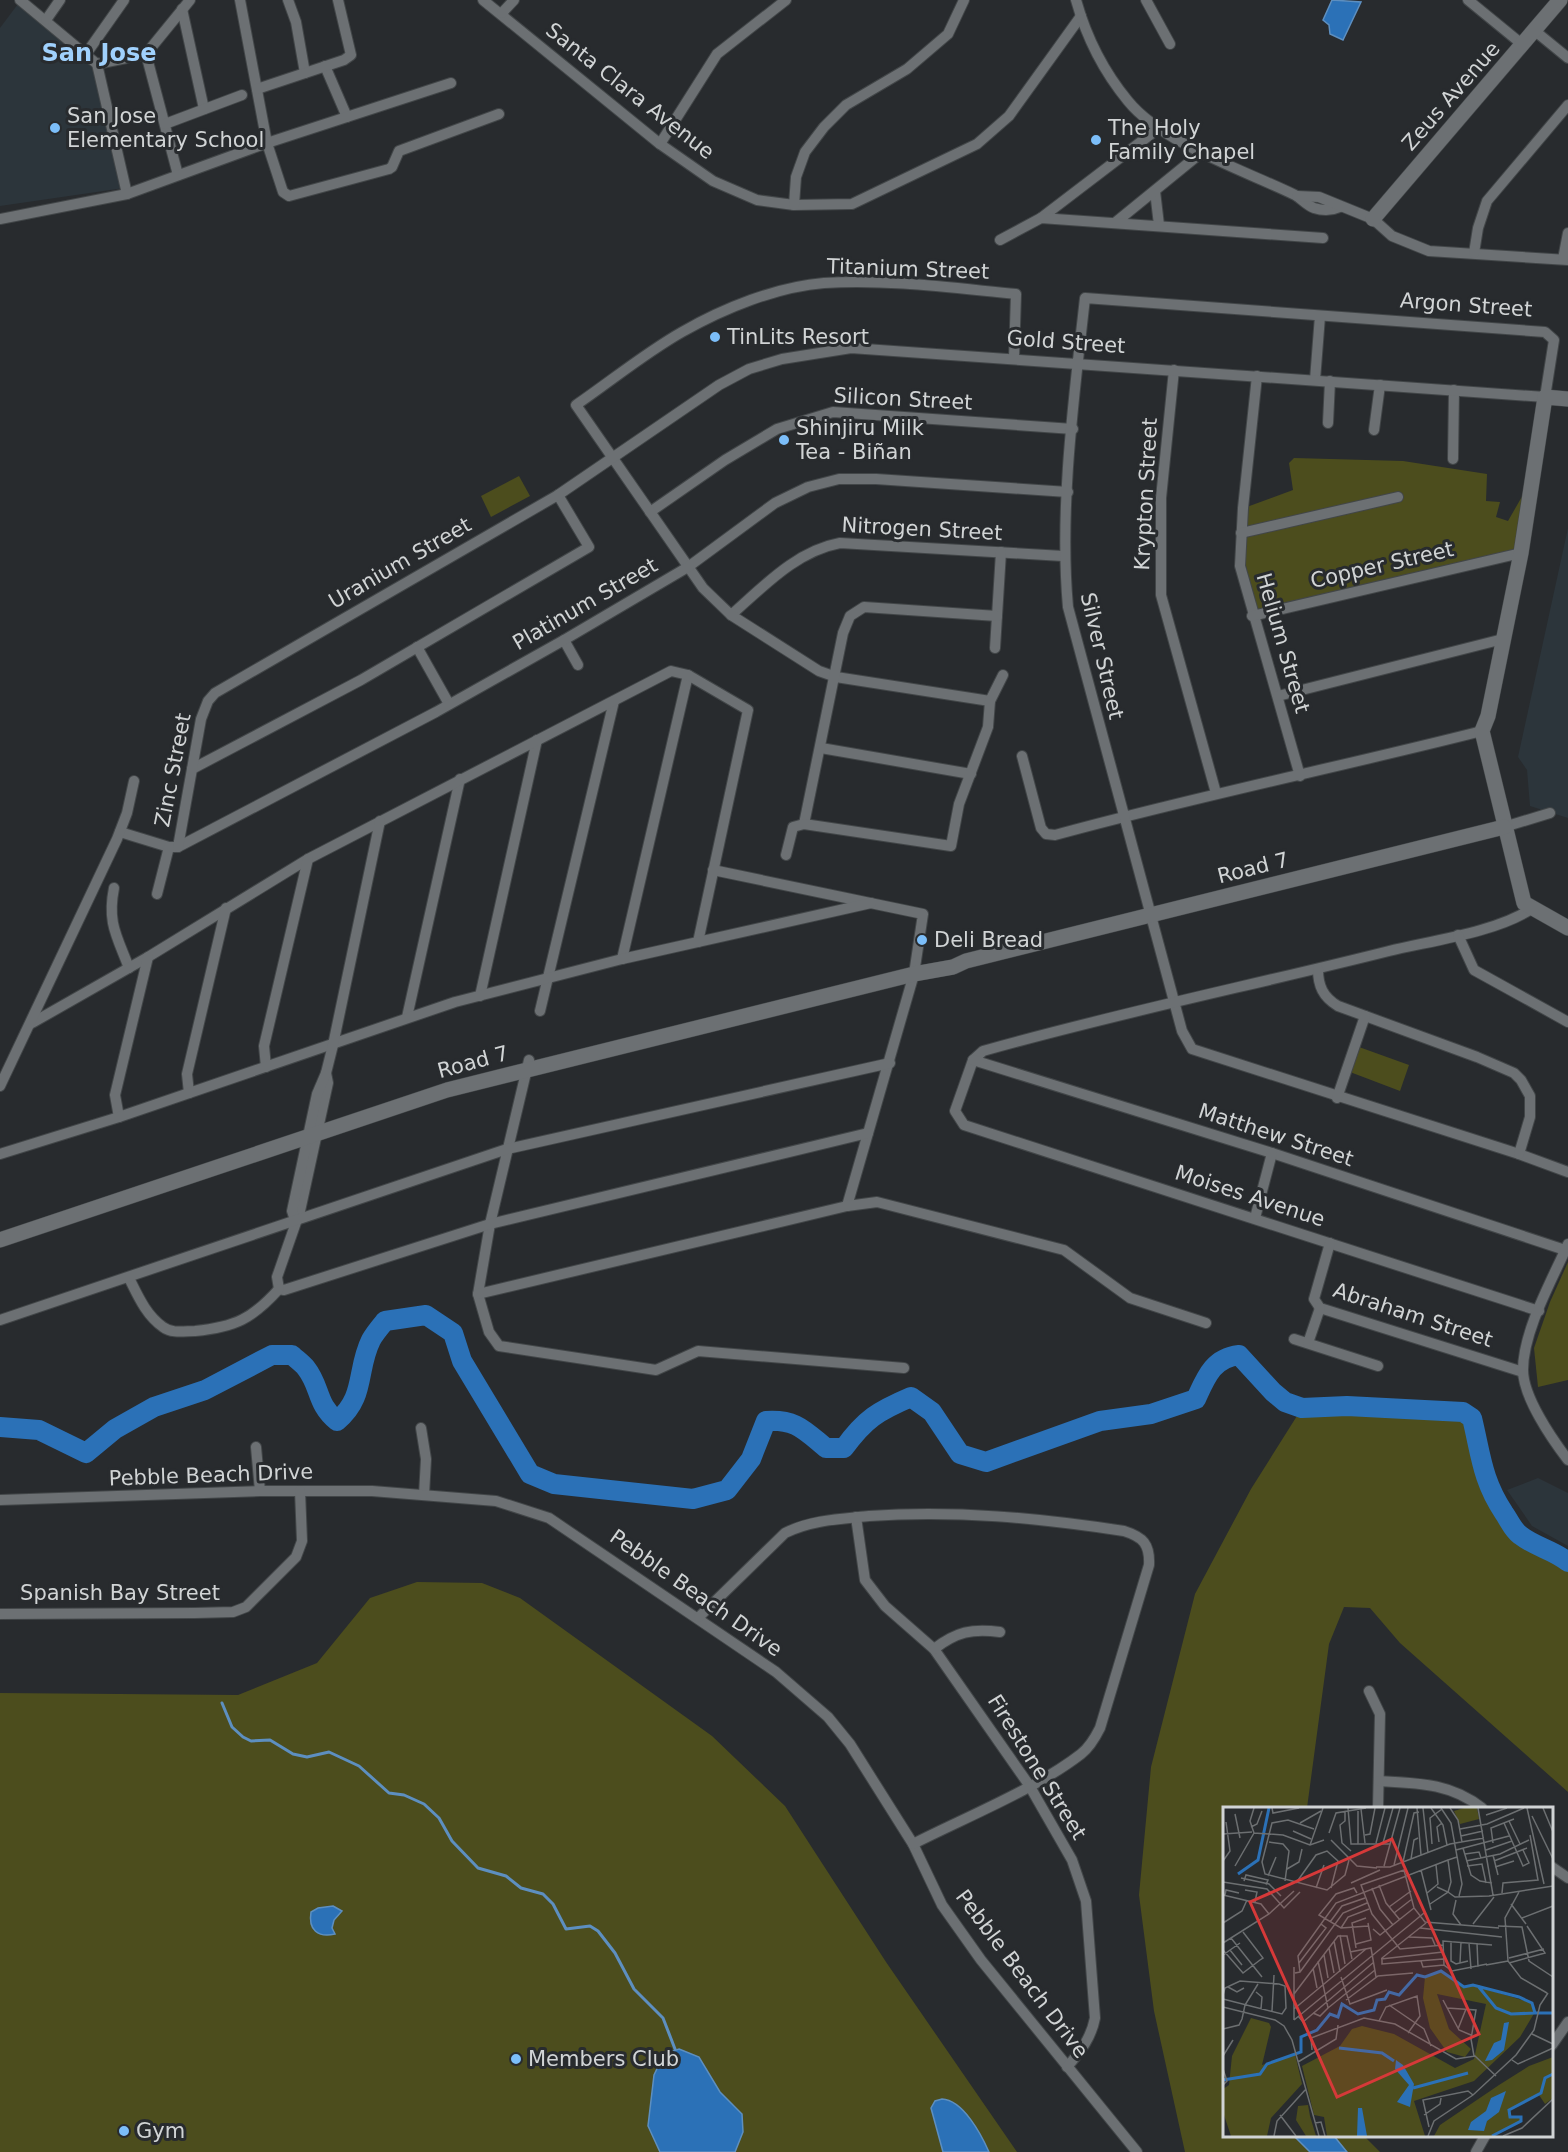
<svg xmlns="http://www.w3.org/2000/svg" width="1568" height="2152" font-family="'DejaVu Sans',sans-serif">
<rect width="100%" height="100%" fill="#282b2e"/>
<g fill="#2c353b">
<polygon points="18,4 94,69 124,188 0,206 0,28"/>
<polygon points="1568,528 1568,818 1530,806 1527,770 1518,757"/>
<polygon points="1538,1478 1568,1493 1568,1546 1532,1526 1507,1490"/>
</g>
<g fill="#4c4d1d">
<polygon points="1294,458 1403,461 1487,474 1486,501 1500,502 1496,517 1508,521 1532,479 1520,551 1252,615 1242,533 1244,508 1293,490 1289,463"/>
<polygon points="519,476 530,496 491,517 481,496"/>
<polygon points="1359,1047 1409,1065 1400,1091 1350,1072"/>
<polygon points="1568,1262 1568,1380 1538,1387 1534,1348 1550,1302"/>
<path d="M 1347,1406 C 1376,1407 1451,1403 1472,1418 C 1481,1455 1482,1480 1504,1513 C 1509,1520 1513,1530 1520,1535 C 1535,1547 1554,1550 1568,1562 L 1568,1792 L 1400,1643 L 1370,1608 L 1344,1607 L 1329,1644 L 1307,1808 L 1224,1808 L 1224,2136 L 1364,2136 L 1380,2152 L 1185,2152 L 1154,2011 L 1139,1895 L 1151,1767 L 1195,1594 L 1251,1489 L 1302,1408 Z"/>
<polygon points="417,1582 482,1583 520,1598 712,1736 785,1806 886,1962 1017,2152 0,2152 0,1693 238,1695 317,1663 370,1598"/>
</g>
<g fill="#2b71b7" stroke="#5d8fc0" stroke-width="1.5">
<polygon points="1332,0 1361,2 1343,40 1330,34 1329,25 1323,20"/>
<path d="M 333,1906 L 342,1911 L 334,1920 L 332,1928 L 335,1934 C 318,1938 308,1930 311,1912 L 318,1908 Z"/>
<polygon points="679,2049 699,2057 720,2092 742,2114 743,2132 735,2152 660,2152 648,2126 654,2075 664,2054"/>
<path d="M 942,2099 C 963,2100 981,2134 989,2152 L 943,2152 L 931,2108 L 935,2101 Z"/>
<polygon points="1294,2136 1334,2136 1347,2152 1310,2152"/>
</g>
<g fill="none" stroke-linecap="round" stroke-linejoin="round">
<polyline stroke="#5d8fc0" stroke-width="3" points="222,1703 232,1727 243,1737 251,1741 270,1740 293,1754 307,1757 329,1752 359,1766 389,1793 404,1795 424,1804 439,1818 452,1841 478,1868 506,1876 521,1888 543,1894 553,1904 566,1929 590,1926 598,1931 615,1953 634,1989 663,2018 675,2049"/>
<path stroke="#2b71b7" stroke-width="20" d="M 0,1427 L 39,1430 L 86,1453 L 115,1429 L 154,1407 L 205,1390 L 272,1355 L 292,1355 C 296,1359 302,1363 306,1368 C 321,1387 316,1404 337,1421 C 366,1397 356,1370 371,1340 C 374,1334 380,1327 385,1321 L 426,1315 L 453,1333 L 462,1361 L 530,1474 L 554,1484 L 693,1499 L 727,1490 L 751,1459 L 766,1421 C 796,1419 804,1430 826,1448 L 844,1448 C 865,1419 878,1411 911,1397 L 932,1412 L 960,1454 L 986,1462 L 1100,1421 L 1151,1414 L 1196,1399 C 1206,1377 1213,1358 1239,1355 L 1273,1392 L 1285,1402 L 1302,1408 L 1347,1406 L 1463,1412 L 1472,1418 C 1481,1455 1482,1480 1504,1513 C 1509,1520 1513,1530 1520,1535 C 1535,1547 1554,1550 1568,1562"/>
<g stroke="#424648" stroke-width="12">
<g id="street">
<polyline points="20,0 97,64 127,194"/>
<polyline points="240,0 267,143 283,192 289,196 389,169 392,167 399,151 499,114"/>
<polyline points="288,0 296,22 305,73"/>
<polyline points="483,0 660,144 713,181 757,200 794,205 852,204 977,144 1009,116 1081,16"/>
<path d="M 1076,0 C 1086,36 1104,72 1128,101 C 1163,144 1246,171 1295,195 C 1302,199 1306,205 1314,208 C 1323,211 1331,211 1340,207"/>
<polyline points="1146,0 1170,44"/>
<polyline points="1468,0 1523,45"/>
<polyline points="182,9 204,109"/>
<polyline points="502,13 514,0"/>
<polyline points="46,20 60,0"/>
<polyline points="1535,31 1568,58"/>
<polyline points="86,54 124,0"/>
<polyline points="146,54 178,175"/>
<polyline points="97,64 146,54 190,0"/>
<polyline points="325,66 347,117"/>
<polyline points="257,89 344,60 351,55 338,0"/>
<polyline points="165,124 242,95"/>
<polyline points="660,144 717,54 786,0"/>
<polyline points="1155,191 1159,225"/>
<polyline points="1297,196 1319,197 1373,219 1392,236 1429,251 1568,260"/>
<polyline points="794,205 796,177 805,152 824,127 846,105 907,69 948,34 964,0"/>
<polyline points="1041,218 1159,128"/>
<polyline points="0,219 127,194 267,143 451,83"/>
<polyline points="1116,222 1202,152"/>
<polyline points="1000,240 1041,218 1323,238"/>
<polyline points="1474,253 1478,228 1487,201 1568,105"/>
<polyline points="1563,259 1568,233"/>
<polyline points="1174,370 1161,498 1161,595 1216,793"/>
<polyline points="1257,376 1243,508 1240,566 1300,776"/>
<polyline points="1315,380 1320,316"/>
<polyline points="1328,423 1330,381"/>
<polyline points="1374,430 1380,385"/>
<polyline points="1453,459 1454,390"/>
<polyline points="650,512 725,460 777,429 833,412 1073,429"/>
<polyline points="1241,533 1398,497"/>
<path d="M 731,615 C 763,587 796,551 840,543 L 1063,556"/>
<polyline points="1252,616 1521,553"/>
<polyline points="564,640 578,665"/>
<polyline points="417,647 449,704"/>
<polyline points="995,648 1001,552"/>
<polyline points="1278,696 1503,639"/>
<path d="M 990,701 L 836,677 L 819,671 L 731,615 L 703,588 L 576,405 C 611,381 645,353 682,332 C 724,308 776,287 824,283 C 888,279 953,288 1016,294 L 1014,358"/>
<polyline points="821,748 971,774"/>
<path d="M 1022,756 L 1041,828 L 1046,834 L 1055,835 C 1197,796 1340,767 1482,731"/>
<polyline points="192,769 361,680 589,547 558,495"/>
<polyline points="804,824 843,633 850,616 864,607 997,616"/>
<polyline points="1504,827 1550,813"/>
<polyline points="120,832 169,847 178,847 436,712 564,640 688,567 775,503 808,487 839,479 876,479 1068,492"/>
<path d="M 178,847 L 201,719 L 208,701 L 215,693 L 558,495 L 719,385 L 749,369 L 782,359 L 851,348 L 1545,397 L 1554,340 L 1545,332 L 1085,298 C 1074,397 1059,509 1068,607 L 1182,1031 L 1192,1049 L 1519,1154 L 1568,1172"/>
<polyline points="786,855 793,827 804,824 951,846 959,804 988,727 990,701 1003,675"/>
<polyline points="713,870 923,914 914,974 847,1206"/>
<path d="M 114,888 C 107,923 117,936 129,968"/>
<polyline points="157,894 169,847"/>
<path d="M 1531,909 C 1497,932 1430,941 1389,951 C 1254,985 1117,1013 983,1051 L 973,1060 L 955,1111 L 964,1125 L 1539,1311"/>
<polyline points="1458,935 1474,970 1568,1022"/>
<polyline points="622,959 688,675"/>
<path d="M 1318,969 C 1318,986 1323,997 1338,1006 L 1477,1057 L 1514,1073 L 1521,1080 L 1530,1096 L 1530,1117 L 1519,1154"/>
<polyline points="480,996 537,740"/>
<polyline points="540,1011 614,701"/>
<polyline points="407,1017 460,779"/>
<polyline points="32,1023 148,957 308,859 671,671 688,675 748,710 698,942"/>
<polyline points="529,1060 490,1224 478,1294 489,1332 499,1346 656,1370 698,1351 904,1368"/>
<polyline points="973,1060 1272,1153 1565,1250"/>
<polyline points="266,1067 264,1046 308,859"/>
<polyline points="326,1073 328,1083 300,1211 277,1277 279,1289 284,1290 490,1224 868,1133"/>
<polyline points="0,1086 117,839 127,813 134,781"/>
<polyline points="189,1093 187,1074 226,908"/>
<polyline points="1337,1098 1365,1016"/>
<polyline points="119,1117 115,1095 148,957"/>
<polyline points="0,1154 119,1117 455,1002 622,959 871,903"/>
<polyline points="1255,1218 1272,1153"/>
<polyline points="295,1220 292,1211 317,1094 326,1073 333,1045 380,821"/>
<polyline points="1330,1243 1314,1299 1320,1308 1523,1372"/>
<path d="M 1568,1244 C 1552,1280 1523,1331 1523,1370 C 1523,1397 1552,1439 1568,1460"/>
<path d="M 129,1278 C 138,1296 146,1315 163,1327 C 172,1334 185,1331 195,1331 C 235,1327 252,1319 279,1289"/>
<polyline points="478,1294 847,1206 877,1202 1064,1250 1130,1298 1206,1323"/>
<polyline points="0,1320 507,1149 890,1063"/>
<polyline points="1294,1339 1378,1366"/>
<polyline points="1308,1343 1320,1308"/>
<polyline points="421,1428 426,1459 424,1495"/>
<polyline points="256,1447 260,1491"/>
<polyline points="0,1500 260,1491 372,1491 496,1501 549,1518 776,1672 828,1717 850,1744 913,1844 942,1905 981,1960 1137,2152"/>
<path d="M 856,1517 L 865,1580 L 885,1606 L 934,1649 L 1029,1785 L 1072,1860 L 1086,1901 L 1095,2018 C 1091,2038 1081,2051 1067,2067"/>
<polyline points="0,1614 195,1613 233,1612 246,1607 296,1557 302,1541 300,1491"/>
<path d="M 699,1617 L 785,1533 C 811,1520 840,1519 869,1516 C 955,1510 1039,1518 1124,1531 C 1143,1537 1150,1544 1149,1565 L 1100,1728 C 1095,1738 1090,1747 1081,1754 C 1036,1789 964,1818 913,1844"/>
<path d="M 934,1649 C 956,1632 972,1628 1000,1632"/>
<polyline points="1369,1691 1380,1714 1378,1808"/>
<path d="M 1379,1781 C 1417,1783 1451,1783 1482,1808"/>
<polyline points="1552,1867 1568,1878"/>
<polyline points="1552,2045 1568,2022"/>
<polyline points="1476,2152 1485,2136"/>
</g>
</g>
<g stroke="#424648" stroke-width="16">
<g id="secondary">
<polyline points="1373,219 1560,0"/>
<polyline points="1568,399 1545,397 1521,553 1488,716 1482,731 1524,903 1568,928"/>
<polyline points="0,1240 447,1090 914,974 953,967 966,961 1504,827"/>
</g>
</g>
<use href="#street" stroke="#6c7073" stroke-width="10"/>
<use href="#secondary" stroke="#6c7073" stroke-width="15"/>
</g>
<g fill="#7cbef9" stroke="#282b2e" stroke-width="2">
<circle cx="55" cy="128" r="6"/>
<circle cx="1096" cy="140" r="6"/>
<circle cx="715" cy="337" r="6"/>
<circle cx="784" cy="440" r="6"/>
<circle cx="922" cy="940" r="6"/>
<circle cx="516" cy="2059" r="6"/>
<circle cx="124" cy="2131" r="6"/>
</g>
<g text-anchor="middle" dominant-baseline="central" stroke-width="6" stroke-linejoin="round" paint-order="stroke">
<g font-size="21" fill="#d1d4d5" stroke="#282b2e">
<text transform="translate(630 91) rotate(38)">Santa Clara Avenue</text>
<text transform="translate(1451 96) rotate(-49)">Zeus Avenue</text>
<text transform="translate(908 269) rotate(2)">Titanium Street</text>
<text transform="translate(1466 305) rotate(4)">Argon Street</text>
<text transform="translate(1066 342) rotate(4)">Gold Street</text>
<text transform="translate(903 399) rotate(3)">Silicon Street</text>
<text transform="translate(1146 494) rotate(-87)">Krypton Street</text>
<text transform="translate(922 529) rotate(3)">Nitrogen Street</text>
<text transform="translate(400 563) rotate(-30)">Uranium Street</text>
<text transform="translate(1382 565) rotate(-13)">Copper Street</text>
<text transform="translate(585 604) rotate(-30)">Platinum Street</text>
<text transform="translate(1283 643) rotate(74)">Helium Street</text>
<text transform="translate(1102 656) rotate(77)">Silver Street</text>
<text transform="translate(173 770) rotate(-79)">Zinc Street</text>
<text transform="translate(1253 868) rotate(-14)">Road 7</text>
<text transform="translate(473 1062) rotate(-15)">Road 7</text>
<text transform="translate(1276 1135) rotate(18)">Matthew Street</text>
<text transform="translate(1250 1196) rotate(18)">Moises Avenue</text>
<text transform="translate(1413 1315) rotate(18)">Abraham Street</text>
<text transform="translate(211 1475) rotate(-2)">Pebble Beach Drive</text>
<text x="120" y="1593">Spanish Bay Street</text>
<text transform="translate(696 1593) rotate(35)">Pebble Beach Drive</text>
<text transform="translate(1037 1767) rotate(58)">Firestone Street</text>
<text transform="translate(1022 1974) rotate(53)">Pebble Beach Drive</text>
</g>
<g font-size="21" fill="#d1d4d5" stroke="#282b2e" text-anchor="start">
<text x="67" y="116">San Jose<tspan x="67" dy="24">Elementary School</tspan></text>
<text x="1108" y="128">The Holy<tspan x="1108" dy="24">Family Chapel</tspan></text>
<text x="727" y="337">TinLits Resort</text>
<text x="796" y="428">Shinjiru Milk<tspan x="796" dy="24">Tea - Biñan</tspan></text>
<text x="934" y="940">Deli Bread</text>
<text x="528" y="2059">Members Club</text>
<text x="136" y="2131">Gym</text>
</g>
<g font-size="24" font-weight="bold" fill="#a0d1fd" stroke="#282b2e">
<text x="99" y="53">San Jose</text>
</g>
</g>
<g transform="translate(1223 1807)">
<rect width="330" height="330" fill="#282b2e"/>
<path d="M 241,1 L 254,1 L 256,12 L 237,17 L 231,4 ZM 217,164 L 241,180 L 250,178 L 309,196 L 312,205 L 297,230 L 251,274 L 191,294 L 202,329 L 104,329 L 101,310 L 91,308 L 79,259 L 117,239 L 129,222 L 139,219 L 171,227 L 232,261 L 251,252 L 263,197 L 214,187 L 226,222 L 248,242 L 242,250 L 224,245 L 207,221 L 200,191 L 202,170 ZM 28,211 L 46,216 L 48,220 L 39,258 L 72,247 L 79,277 L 48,311 L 44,329 L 8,329 L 1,308 L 0,282 L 6,278 L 9,249 ZM 330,250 L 330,291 L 322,297 L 316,288 L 288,301 L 287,310 L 298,310 L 298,314 L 269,329 L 211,329 L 217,318 L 276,278 L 306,259 ZM 85,298 L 87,309 L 93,329 L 83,329 L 73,313 L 75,299 Z" fill="#4c4d1d"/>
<path d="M 286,215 L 281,243 L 269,253 L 262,254 L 271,236 L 278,233 L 281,216 ZM 173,253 L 180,258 L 191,277 L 187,300 L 174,295 L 186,278 L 172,262 ZM 283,284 L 276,305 L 264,314 L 261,324 L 245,323 L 248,315 L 263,304 L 268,291 ZM 135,301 L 139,301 L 144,329 L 134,329 Z" fill="#2b71b7"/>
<path fill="none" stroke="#2b71b7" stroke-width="3" d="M 15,67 L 35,53 L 46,1M 255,179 L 273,201 L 288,207 L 312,206M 116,241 L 159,246 L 171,254M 0,273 L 37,267 L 44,257 L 78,245 L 78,230 L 94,223 L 107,207 L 115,210 L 119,197 L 135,207 L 151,203 L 154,193 L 162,192 L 166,185 L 176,188 L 194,168 L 202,170 L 218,164 L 241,180 L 250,178 L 296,190 L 309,196 L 312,206 L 330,206M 190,281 L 245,266M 269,329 L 298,314 L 298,310 L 287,310 L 286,303 L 318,286 L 322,271 L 330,267"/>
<path fill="none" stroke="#6c6f71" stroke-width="1.5" d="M 31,1 L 27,14 L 31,26 L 60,28 L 87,38 L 101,33M 49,1 L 50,6 L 76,1M 125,1 L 128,37 L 167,37M 194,1 L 198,48M 200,1 L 205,46M 208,1 L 220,18 L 224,38M 218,1 L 228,16 L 239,77 L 236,89M 227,1 L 235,13 L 239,35M 255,1 L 270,88M 304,1 L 321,77M 320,1 L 330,25M 138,2 L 142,36M 135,4 L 135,37M 122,5 L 122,14 L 117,18 L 119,36 L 128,44M 12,7 L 17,31M 263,8 L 284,1M 309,9 L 330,52M 286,14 L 297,37M 77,16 L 98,4M 281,16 L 300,59 L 306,56 L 300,43M 28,20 L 34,17 L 39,4M 91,22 L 65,13 L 49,16 L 39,55 L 42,67 L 104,83 L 122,68 L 126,53M 237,22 L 264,17 L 301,1M 70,24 L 88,32M 106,26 L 113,6 L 143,1M 0,27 L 29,25M 142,28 L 147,27 L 152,1M 238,29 L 260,24M 108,33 L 134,59 L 154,61M 46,35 L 60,37 L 66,44 L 62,74M 216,35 L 214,20 L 219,16M 153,36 L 162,1M 160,36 L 170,1M 270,36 L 268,21 L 291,12M 209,37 L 207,11 L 219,2M 87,38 L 100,1M 240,41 L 248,68 L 257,74 L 269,76M 233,43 L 286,29M 263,43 L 289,34M 242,47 L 256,45 L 258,51M 270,48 L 275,68M 234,50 L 225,53 L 228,75 L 225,85 L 232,90 L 266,89 L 330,79M 188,52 L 191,33 L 195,31M 0,54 L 7,44 L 3,15M 243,54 L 277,47 L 306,33M 271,54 L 304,41M 180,55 L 191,6 L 196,5M 171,58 L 185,1M 12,59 L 31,26M 161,59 L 177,1M 244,59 L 259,57 L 263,76M 153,60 L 167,60 L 227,37 L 261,31M 272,60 L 291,54M 64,62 L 76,55 L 79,42M 198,63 L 208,103M 45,69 L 53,50M 18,71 L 46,77 L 58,89M 21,74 L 23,68 L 45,73 L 43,78M 0,75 L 44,82 L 61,101 L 77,85M 73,76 L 93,48 L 104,44 L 115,54 L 108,81M 128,76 L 157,63M 156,78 L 163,96 L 177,113M 93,81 L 101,58M 149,81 L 157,102 L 170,118M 22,83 L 34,85 L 32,95M 296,85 L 282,111 L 285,154 L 298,171 L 324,186M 134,86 L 131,81 L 113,87 L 96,108 L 118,121 L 145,119M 204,86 L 215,77 L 213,58M 279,86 L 280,76 L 315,73 L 307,28M 0,88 L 38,97 L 46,107M 2,88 L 3,83 L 16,86M 233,93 L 230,107 L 238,118M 207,97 L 225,85 L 214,80M 288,97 L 303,117M 166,100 L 188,84M 171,106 L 189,92M 299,111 L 330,99M 107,115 L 119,99 L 142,91M 0,116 L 19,104 L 24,93M 203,116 L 159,151 L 159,157 L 220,152M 250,117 L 271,90M 275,119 L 299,120 L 306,154 L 330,170M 118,121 L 125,110 L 146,102M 197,121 L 279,130M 150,122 L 157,128 L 191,101M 117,128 L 122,157M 186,130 L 209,131 L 212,138M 8,131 L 39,170M 111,134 L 117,165M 228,134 L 228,154 L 233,157 L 245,154M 0,136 L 46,107 L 71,84M 246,136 L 248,162M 254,136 L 255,160M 133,137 L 148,133 L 145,116M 220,138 L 177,142 L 149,107 L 138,78 L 181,63 L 191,101 L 202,115 L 276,121M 106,141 L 111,166M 133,141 L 129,116 L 143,111M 0,143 L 20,166 L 37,153 L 40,151 L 20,125M 7,143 L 19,158M 127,145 L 148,141 L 153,170M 0,148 L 17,136M 101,148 L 105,171M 286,151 L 321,142M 158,152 L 220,145M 95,154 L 105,201 L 152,163M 198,154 L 200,160 L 221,158M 76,156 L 103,121 L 98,117M 237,156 L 238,135M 286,156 L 322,146 L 304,119M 264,157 L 229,164 L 221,158 L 220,134 L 269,138M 263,158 L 285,154M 71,160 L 71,213M 90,161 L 94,181M 77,165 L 75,149 L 113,96 L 225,53M 72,166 L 77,165 L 120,106 L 144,96M 118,170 L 127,197 L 164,183M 5,180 L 14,185 L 21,181M 33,185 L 39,190 L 38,202M 71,187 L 115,129 L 124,129 L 129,152M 0,188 L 2,181 L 17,174 L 56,177 L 62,179 L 63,201 L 59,207 L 0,192M 123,193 L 155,169 L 190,166M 220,193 L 236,223 L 248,228M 166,198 L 201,222 L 208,239M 0,200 L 52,213 L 61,219 L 69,233 L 96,329M 224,201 L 253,203 L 248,232 L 251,249M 71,202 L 143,142M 49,204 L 51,168M 90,206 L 97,209 L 105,201M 75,209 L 80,215 L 151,155M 19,212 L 22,198 L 35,177M 71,213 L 201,106M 156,214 L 163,200 L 194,189 L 197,209 L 185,226M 0,222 L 16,218 L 19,212M 235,222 L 243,202M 309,227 L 330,237M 89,243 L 88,231 L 141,211 L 172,217 L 233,252 L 252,249 L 273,269M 0,249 L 10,233M 289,253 L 295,257 L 330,241M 75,255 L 113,232 L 115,218M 0,262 L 4,274 L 0,278M 57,308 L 73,329M 201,308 L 217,297 L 218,291M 92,316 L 98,315 L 102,329M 206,320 L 200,293 L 245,284 L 250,288M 51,329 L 54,314 L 83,282M 205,329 L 211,314 L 250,288 L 293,248 L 311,223 L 317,198 L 325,186M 280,329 L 299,321 L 330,292"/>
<path fill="#d63939" fill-opacity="0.15" stroke="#d63939" stroke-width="3" d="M 169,32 L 256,227 L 114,290 L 27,95 Z"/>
<rect width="330" height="330" fill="none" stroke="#d1d4d5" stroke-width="3"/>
</g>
</svg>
